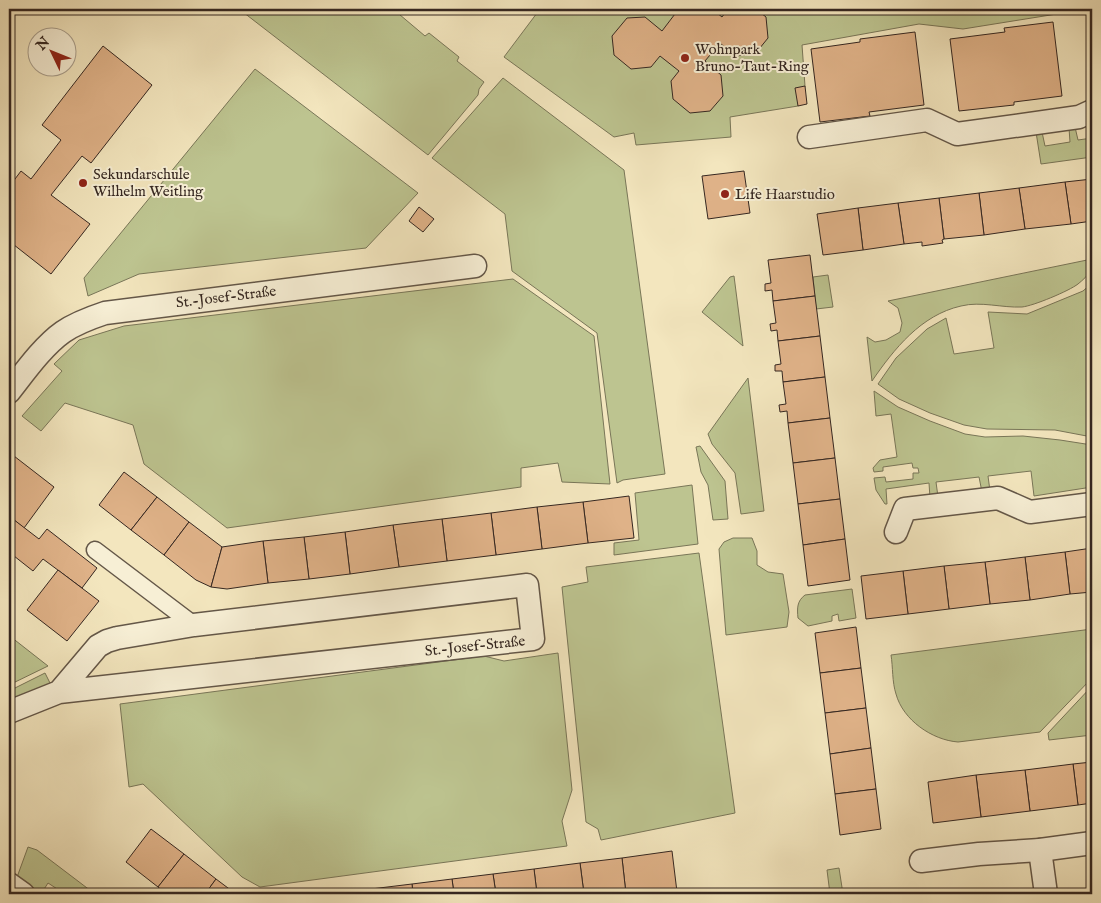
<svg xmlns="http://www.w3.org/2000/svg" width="1101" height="903" font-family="'IM FELL English',serif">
<rect width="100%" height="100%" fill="#f3e6be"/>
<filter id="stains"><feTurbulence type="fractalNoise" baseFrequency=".004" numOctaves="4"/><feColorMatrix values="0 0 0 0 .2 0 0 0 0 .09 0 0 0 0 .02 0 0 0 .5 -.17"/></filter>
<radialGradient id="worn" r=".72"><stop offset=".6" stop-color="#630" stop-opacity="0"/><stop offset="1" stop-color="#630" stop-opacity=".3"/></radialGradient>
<g fill="#bdc490" stroke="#797658">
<polygon points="239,9 393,9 425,36 429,33 459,57 457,61 484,82 479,89 478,95 428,155"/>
<polygon points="540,9 786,9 789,11 789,9 1088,9 963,29 919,24 802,45 805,86 798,106 730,117 731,137 636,145 634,133 614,137 504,57"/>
<polygon points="255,69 418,193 366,248 139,274 88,296 84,278"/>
<polygon points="503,78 624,170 665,474 623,480 617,483 597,333 512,271 505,214 432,158"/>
<polygon points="1075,127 1078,140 1092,138 1092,157 1041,164 1036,132 1042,132 1045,146 1070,142 1069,128"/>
<path d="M 1092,259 L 1092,270 C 1088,275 1083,280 1078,284 C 1069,291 1033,306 1022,307 C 1002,308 981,301 961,306 C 921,315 894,349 872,381 L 867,337 L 875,342 L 886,340 L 900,332 L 902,323 L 898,308 L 888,301 Z"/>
<polygon points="828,275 833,307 816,309 813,277"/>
<polygon points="734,276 743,346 702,312 730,277"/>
<polygon points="513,279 594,336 610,484 562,482 558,463 521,468 521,487 227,528 144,464 133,425 65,403 41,431 22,416 62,371 54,364 79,340 124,326"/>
<polygon points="1092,283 1092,437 1055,430 987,429 964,425 930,413 899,399 878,384 896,358 927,329 946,318 954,354 994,348 988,312 1027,314 1083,291"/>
<polygon points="748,378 764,511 741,514 735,473 712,444 708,434"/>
<polygon points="874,391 898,407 930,421 965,434 985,437 1023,436 1060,440 1092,445 1092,487 1034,496 1031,471 988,476 990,491 982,492 979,477 936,482 938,497 930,498 929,483 886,489 887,504 885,504 876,490 874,478 885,477 886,482 913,479 913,473 919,473 918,468 913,468 912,463 883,467 883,471 874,472 873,468 880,460 897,457 891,414 876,416"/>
<polygon points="700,446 725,481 728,519 713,520 708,485 701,472 696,447"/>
<polygon points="692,485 698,544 614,555 614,543 639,540 635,493"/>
<polygon points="733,538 752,538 757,551 757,565 768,572 783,574 789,612 787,627 726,635 719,549 724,542"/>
<polygon points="699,553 735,813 601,840 598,829 586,822 562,587 588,582 586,567"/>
<path d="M 852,589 L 856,618 L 839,621 L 838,614 L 832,616 L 832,621 L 808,626 L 798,618 C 797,608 797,601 805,595 Z"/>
<path d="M 1092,629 L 1092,678 L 1040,732 L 958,742 C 932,740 903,720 896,694 C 892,682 893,667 891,655 Z"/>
<polygon points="11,637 48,666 9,685 9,640"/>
<polygon points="558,653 572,790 562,821 567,846 260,887 242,877 143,784 129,787 120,704 484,656 504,661"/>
<polygon points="45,673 51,685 9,705 9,691"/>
<polygon points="1092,686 1092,735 1049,740 1048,733"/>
<polygon points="28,847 37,850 95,894 65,894 48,883 41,894 34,894 16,880"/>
<polygon points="839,868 843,894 830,894 827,870"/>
</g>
<g fill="#dfb288" stroke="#352721">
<polygon points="674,9 712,9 722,17 728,9 756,9 766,17 768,38 755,54 735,56 720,43 705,61 721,75 723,96 710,111 690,113 673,99 671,81 679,71 660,56 651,67 631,69 614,55 612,36 627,18 645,17 662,31 678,10 677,11"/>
<polygon points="1053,22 1062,96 1014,102 1014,105 959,111 950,39 1005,32 1004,28"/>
<polygon points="915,32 924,105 869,112 870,116 820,122 811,49 860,42 860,39"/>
<polygon points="103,46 152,85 91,163 82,156 51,195 90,224 51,274 9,241 9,187 21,171 31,179 61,140 42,125"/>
<polygon points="805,86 807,104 798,106 795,88"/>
<polygon points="744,171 750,213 708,219 702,176"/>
<polygon points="1092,179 1092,221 1071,224 1065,182"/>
<polygon points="1065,182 1071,224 1025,229 1019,188"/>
<polygon points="1019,188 1025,229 984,235 979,193"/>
<polygon points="979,193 984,235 944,239 939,198"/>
<polygon points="939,198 944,239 942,240 943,243 922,246 922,242 904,244 898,203"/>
<polygon points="898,203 904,244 863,250 858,208"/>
<polygon points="419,207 434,219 423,232 409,221"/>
<polygon points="858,208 863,250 823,255 817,214"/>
<polygon points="810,255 815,296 773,301 772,290 765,291 765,284 771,283 768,260"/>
<polygon points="815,296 820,336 778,341 777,330 771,331 770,324 776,323 773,301"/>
<polygon points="820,336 825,377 783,382 782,371 775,371 775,365 781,364 778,341"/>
<polygon points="825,377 830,418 788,423 787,411 780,412 779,405 786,404 783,382"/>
<polygon points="830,418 835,458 793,463 788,423"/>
<polygon points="14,456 54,487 24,528 9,516 9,464"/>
<polygon points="835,458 840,499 798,504 793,463"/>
<polygon points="124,472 157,497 131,530 99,505"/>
<polygon points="629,496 634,538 588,543 583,502"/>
<polygon points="157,497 189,522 164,555 131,530"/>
<polygon points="840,499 845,539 803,545 798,504"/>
<polygon points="583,502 588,543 542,549 537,507"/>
<polygon points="537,507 542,549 496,555 491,513"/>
<polygon points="491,513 496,555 447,561 442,519"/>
<polygon points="9,516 39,539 47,529 97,568 82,588 43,559 33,571 9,552"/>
<polygon points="442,519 447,561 399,567 393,525"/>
<polygon points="189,522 222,547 211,587 196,580 164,555"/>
<polygon points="393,525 399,567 350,574 345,532"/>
<polygon points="345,532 350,574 309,579 304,537"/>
<polygon points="304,537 309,579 268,583 263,541"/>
<polygon points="845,539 850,580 808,586 803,545"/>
<polygon points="263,541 268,583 227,589 211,587 222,547"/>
<polygon points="1092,548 1092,592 1070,594 1065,552"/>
<polygon points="1065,552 1070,594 1030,600 1025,557"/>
<polygon points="1025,557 1030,600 990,604 985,562"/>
<polygon points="985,562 990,604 949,609 944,566"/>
<polygon points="944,566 949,609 908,614 903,571"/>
<polygon points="58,570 99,601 67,641 27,610"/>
<polygon points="903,571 908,614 866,619 861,576"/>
<polygon points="856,627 861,668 820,673 815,633"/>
<polygon points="861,668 866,708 825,713 820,673"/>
<polygon points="866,708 871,748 830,754 825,713"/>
<polygon points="871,748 876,789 835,794 830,754"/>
<polygon points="1092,762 1092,803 1078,805 1073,764"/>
<polygon points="1073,764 1078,805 1030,811 1025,770"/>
<polygon points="1025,770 1030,811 981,817 976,775"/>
<polygon points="976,775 981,817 933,823 928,782"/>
<polygon points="876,789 881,829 840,835 835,794"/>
<polygon points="151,829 184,854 158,887 126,862"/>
<polygon points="672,851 677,892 656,894 626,894 622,858"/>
<polygon points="184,854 216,879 205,894 167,894 158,887"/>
<polygon points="622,858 626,894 584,894 580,863"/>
<polygon points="580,863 584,894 537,894 534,869"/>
<polygon points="534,869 537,894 496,894 493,874"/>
<polygon points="493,874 496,894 454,894 452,879"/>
<polygon points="216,879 236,894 205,894"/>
<polygon points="452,879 454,894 413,894 412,884"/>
<polygon points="412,884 413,894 372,894 371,889"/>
<polygon points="371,889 372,894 330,894"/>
<polygon points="1027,889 1027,894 989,894"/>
</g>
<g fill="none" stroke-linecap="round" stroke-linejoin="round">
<g stroke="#645748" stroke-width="19">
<polyline id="pedestrian" points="95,550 194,625"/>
</g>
<g stroke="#645748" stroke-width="25">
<g id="minor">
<polyline points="809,137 927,120 957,134 1079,117 1092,111"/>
<path d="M 9,392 C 24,373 43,346 63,332 C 76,323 90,318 105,313 L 475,266"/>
<polyline points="896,532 905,509 998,498 1030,512 1092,504"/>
<polyline points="9,712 59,692 533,639 527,585 194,625 117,638 107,641 98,646 59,692"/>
<polyline points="1040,850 1046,894"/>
<polyline points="921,861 979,854 1040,850 1092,843"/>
<polyline points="9,884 23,894"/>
</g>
</g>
<use href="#pedestrian" stroke="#f7efd5" stroke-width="16"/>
<use href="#minor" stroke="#f7efd5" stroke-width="22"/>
</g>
<g fill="#8f2418" stroke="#f7efd5" stroke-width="2">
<circle cx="685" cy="58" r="5"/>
<circle cx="83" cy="183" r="5"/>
<circle cx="725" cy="194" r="5"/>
</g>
<g text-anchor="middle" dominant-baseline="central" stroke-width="4" stroke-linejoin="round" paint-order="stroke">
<g font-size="15" fill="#352721" stroke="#f7efd5" text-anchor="start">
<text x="695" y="49">Wohnpark<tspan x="695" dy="17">Bruno-Taut-Ring</tspan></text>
<text x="93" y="174">Sekundarschule<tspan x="93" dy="17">Wilhelm Weitling</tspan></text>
<text x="735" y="194">Life Haarstudio</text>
</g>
<g font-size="15" fill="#352721" stroke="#f7efd5">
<text transform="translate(226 297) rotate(-7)">St.-Josef-Straße</text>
<text transform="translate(475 646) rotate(-6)">St.-Josef-Straße</text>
</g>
</g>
<rect width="1101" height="903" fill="none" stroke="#f3e6be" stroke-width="30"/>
<rect x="10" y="10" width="1081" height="883" fill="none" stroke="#352721" stroke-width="2.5"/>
<rect x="15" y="15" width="1071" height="873" fill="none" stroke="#352721"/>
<g transform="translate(52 52) rotate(313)"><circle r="24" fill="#f7efd5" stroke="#a99f8d"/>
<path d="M0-4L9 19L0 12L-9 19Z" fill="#8f2418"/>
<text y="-8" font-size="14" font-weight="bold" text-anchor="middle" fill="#352721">N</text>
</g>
<rect width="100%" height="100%" filter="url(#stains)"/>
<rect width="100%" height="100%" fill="url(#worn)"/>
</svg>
